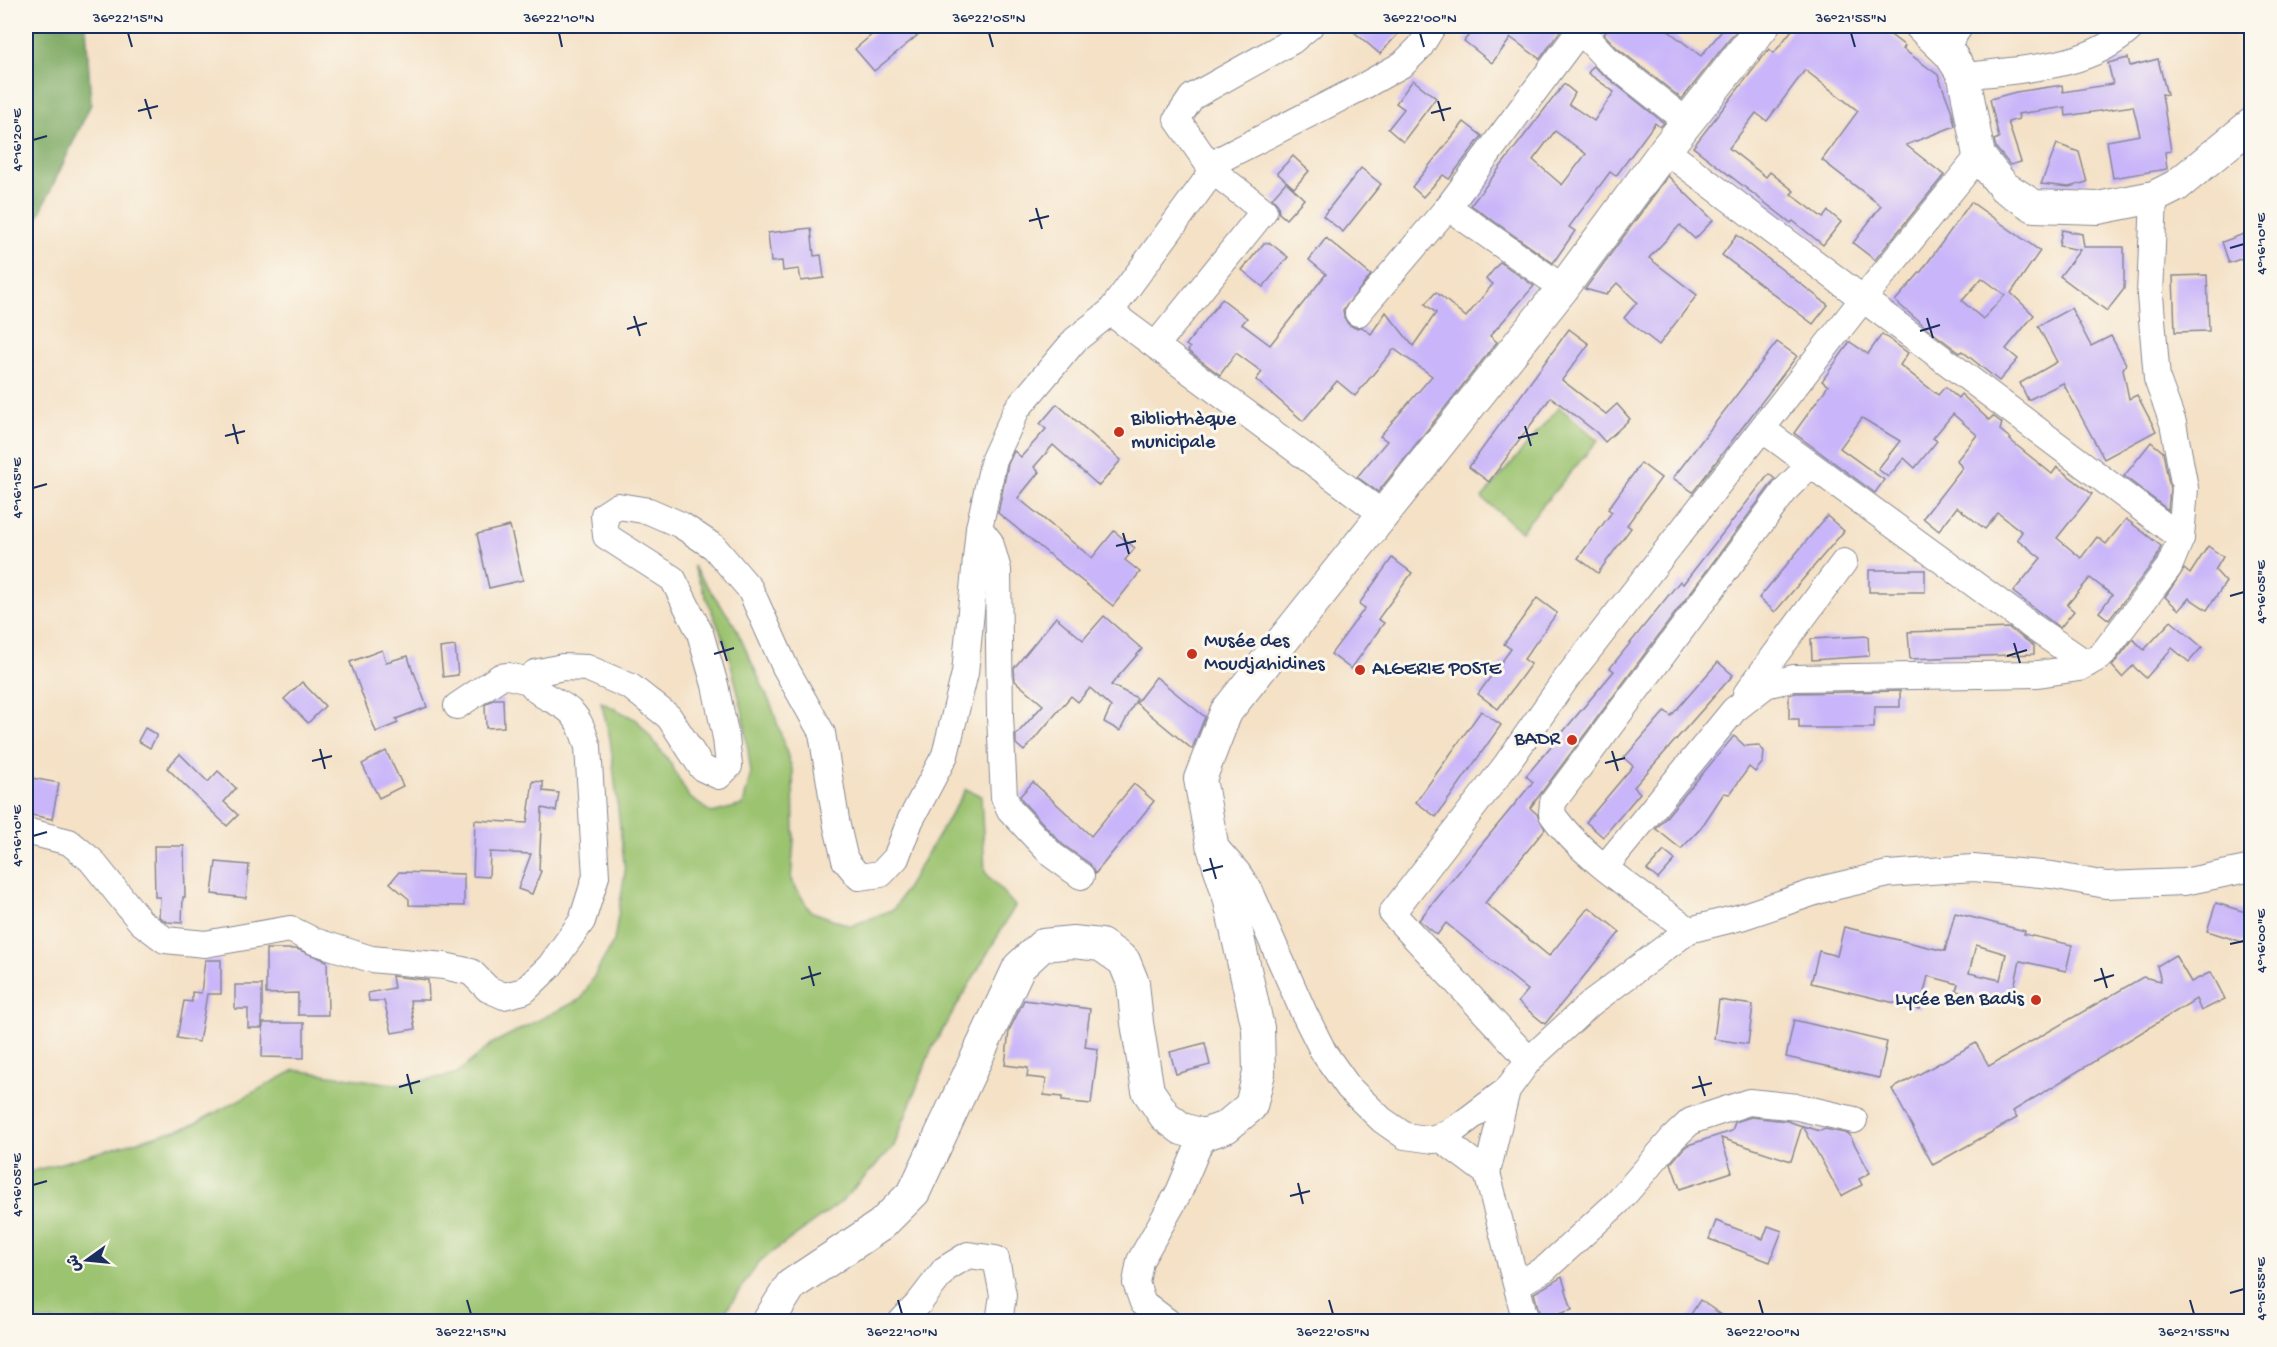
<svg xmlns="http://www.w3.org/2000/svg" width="2277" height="1347" font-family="'Gochi Hand','Playpen Sans Arabic',sans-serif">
<rect width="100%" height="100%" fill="#fbf7ec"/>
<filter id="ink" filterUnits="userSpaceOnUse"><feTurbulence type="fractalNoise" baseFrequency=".0167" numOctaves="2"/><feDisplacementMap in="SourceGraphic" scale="12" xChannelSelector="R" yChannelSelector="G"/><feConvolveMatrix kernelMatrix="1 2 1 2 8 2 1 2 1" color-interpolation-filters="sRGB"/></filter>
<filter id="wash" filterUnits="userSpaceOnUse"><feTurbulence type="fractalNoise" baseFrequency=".008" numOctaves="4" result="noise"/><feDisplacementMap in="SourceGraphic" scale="24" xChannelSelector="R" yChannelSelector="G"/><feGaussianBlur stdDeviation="1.35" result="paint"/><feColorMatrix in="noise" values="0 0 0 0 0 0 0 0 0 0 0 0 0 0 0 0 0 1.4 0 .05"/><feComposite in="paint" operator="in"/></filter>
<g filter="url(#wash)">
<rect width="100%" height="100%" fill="#f4e1c6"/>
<g fill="#9bc36f" stroke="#5b7966" stroke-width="1.5">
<polygon points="1559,407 1598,440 1521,531 1482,498"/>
<polygon points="693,566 734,624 772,707 793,772 794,839 791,880 810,911 851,926 894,909 966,789 981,796 985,872 1015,906 931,1050 894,1146 841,1202 759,1262 719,1321 26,1321 26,1173 190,1126 295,1070 400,1085 456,1074 493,1043 581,999 614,941 625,872 610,738 601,702 637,720 669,761 689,797 712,813 743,805 751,773 743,713 727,648"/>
</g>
<polygon fill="#7ca962" stroke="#4c6c60" stroke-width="1.5" points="26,26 86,26 91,104 26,243"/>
<g id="blocks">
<g fill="#c9b5f9" fill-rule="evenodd">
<polygon points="882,26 929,26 874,71 855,49"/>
<polygon points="1347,26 1405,26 1380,54"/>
<polygon points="1476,26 1555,26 1561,30 1540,59 1511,38 1492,63 1464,41"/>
<polygon points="1611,26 1662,26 1701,56 1726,26 1740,26 1682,99 1616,47 1604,34"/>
<polygon points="1795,26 1879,26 1905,46 1903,49 1938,75 1952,112 1955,126 1906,145 1944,175 1875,260 1853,243 1881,206 1822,160 1858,111 1805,70 1767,121 1756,113 1729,148 1766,177 1770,172 1794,191 1791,194 1823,218 1828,211 1841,222 1823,245 1793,221 1791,223 1693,147 1769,49 1774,53"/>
<polygon points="2128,58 2130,66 2158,59 2167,95 2162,94 2171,151 2165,152 2167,169 2113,178 2107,141 2140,135 2133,106 2066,116 2065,107 2018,114 2019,119 2008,122 2021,162 2010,165 1996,148 1994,140 1999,138 1990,99 2016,92 2062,85 2063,92 2113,84 2108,63"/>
<path d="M 1593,66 L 1664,123 L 1660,127 L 1655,123 L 1616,176 L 1610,172 L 1569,227 L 1575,231 L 1553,263 L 1471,205 L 1564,84 L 1575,93 L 1569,104 L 1594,121 L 1614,92 L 1588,73 ZM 1555,131 L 1586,154 L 1562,185 L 1533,160 Z"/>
<polygon points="1413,80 1436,98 1403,142 1388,129 1404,109 1396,103"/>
<polygon points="1464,122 1482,136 1449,179 1443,175 1423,197 1412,187"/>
<polygon points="2057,144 2079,152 2087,182 2069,187 2041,184"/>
<polygon points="1293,156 1309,171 1294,188 1277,173"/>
<polygon points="1361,168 1381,184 1343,232 1323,216"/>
<polygon points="1668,176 1713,220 1695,239 1680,225 1649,258 1697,295 1659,345 1624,318 1637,302 1617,283 1606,295 1585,289"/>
<polygon points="1286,182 1304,199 1286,219 1279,213 1278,205 1272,198"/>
<path d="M 1971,202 L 2040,251 L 2011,293 L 2034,315 L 2006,349 L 2018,359 L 1999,381 L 1962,351 L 1960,353 L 1928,329 L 1895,301 L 1923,269 ZM 1982,278 L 2005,295 L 1983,319 L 1962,301 Z"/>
<polygon points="811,228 814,256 821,255 824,278 801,281 799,269 783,271 782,261 771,262 768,233"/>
<polygon points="2062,230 2082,234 2084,247 2124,247 2124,289 2107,311 2060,276 2080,250 2059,246"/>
<polygon points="2252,231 2252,255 2229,263 2222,242"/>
<polygon points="1737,235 1828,305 1813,324 1722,255"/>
<polygon points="1326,238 1371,275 1343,310 1344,317 1348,324 1355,328 1362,327 1371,334 1386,312 1413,346 1436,313 1425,304 1436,292 1466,317 1493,284 1486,279 1500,262 1534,286 1490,336 1497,342 1378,492 1357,477 1387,441 1380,436 1432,376 1394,349 1355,396 1337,381 1303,421 1256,380 1262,372 1236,353 1220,375 1188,351 1190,348 1186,345 1222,299 1247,318 1242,324 1270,345 1326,274 1309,260"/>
<polygon points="1264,243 1270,243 1288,257 1263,287 1242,270"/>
<polygon points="2207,275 2209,331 2175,332 2173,276"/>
<polygon points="2071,308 2091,346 2111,336 2126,364 2123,369 2129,399 2137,395 2156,431 2104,459 2063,383 2028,400 2020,383 2057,362 2038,326"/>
<polygon points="1569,329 1589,344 1562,380 1606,414 1617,404 1630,419 1605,442 1596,432 1551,397 1489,482 1469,467"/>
<polygon points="1882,334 1908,353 1900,365 1938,395 1945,387 1958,398 1961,394 1989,420 1993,416 2002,423 2000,430 2011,439 2010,440 2052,474 2057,467 2092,494 2057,538 2081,558 2097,537 2106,544 2126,519 2161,546 2156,559 2109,620 2099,612 2112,595 2090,578 2067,605 2074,611 2060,628 2013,592 2041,558 2017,539 2022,532 1998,513 1985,529 1957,507 1939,531 1923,518 1962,468 1957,460 1977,435 1953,414 1933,438 1937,441 1915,468 1904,458 1888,477 1878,469 1900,441 1862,418 1840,448 1884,480 1875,493 1794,433 1828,386 1822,381 1850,342 1868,354"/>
<polygon points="1777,342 1797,356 1693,492 1673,478"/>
<polygon points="1057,404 1121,460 1099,486 1053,445 1034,467 1039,472 1018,498 1092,558 1114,531 1135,548 1125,560 1140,572 1113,606 998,513 1008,464 1014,451 1021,457 1046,429 1040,424"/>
<polygon points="2151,442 2163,452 2170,489 2168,510 2124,476"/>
<polygon points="1641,463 1661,478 1627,525 1631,528 1598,573 1578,558 1612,512 1608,509"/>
<polygon points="1769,474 1775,479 1530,808 1537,814 1545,829 1485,903 1549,956 1589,907 1620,932 1545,1024 1518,1002 1528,990 1446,923 1437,935 1419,920 1533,782 1526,776 1614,671 1610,668 1680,581 1683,584"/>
<polygon points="1827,516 1844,531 1775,612 1759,598"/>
<polygon points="510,526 523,580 489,588 477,534"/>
<polygon points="2208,546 2223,557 2215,570 2226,582 2207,610 2189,598 2179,610 2165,597 2184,569 2190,574"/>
<polygon points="1392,558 1412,573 1378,619 1384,623 1351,669 1331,654 1365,608 1359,604"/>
<rect x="1869" y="570" width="56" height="22"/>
<polygon points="1537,598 1557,613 1524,659 1531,664 1498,709 1478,694 1511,649 1504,644"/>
<polygon points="1104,616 1142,649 1111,685 1137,698 1120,731 1104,722 1111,707 1090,688 1078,702 1071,696 1024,751 1016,744 1016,735 1043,705 1015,681 1014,668 1056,617 1083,640"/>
<polygon points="2171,621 2202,647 2189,662 2172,648 2146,678 2133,666 2122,677 2112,666 2133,639 2144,650"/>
<polygon points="2009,628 2034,646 2034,654 1910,659 1908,632"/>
<polygon points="1868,636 1869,656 1812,660 1811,639"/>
<polygon points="455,646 458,675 443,677 440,648"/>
<polygon points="382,650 386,662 408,656 413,673 414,672 427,707 396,719 398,723 376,732 350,662"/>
<polygon points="1718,662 1733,675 1634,787 1640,793 1603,837 1586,822 1633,766 1624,758 1665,711 1671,716"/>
<polygon points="1156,677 1205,717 1192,749 1136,703"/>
<polygon points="302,682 325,706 308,723 284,699"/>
<polygon points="1900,691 1900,707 1875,707 1874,728 1799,728 1799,719 1789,719 1789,695 1795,693"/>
<polygon points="494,699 503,699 504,727 486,728 485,705"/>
<polygon points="1481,711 1501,725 1436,817 1416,802"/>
<polygon points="145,728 157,735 150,748 138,741"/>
<polygon points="1734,736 1745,746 1758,745 1764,751 1763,762 1755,772 1749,767 1730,794 1724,793 1701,828 1681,849 1656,829"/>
<polygon points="386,751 403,786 379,798 362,764"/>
<polygon points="180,754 208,782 218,771 236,788 224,802 238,815 227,826 167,768"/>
<polygon points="26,777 59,783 52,819 26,814"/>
<polygon points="533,781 543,782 543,791 559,793 556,811 542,808 539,870 541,871 532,894 518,889 531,854 490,852 489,877 473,876 475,820 527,823"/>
<polygon points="1033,782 1091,836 1134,784 1154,801 1095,874 1090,864 1062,844 1023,802 1020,796"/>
<polygon points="154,846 184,846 185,897 183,897 182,923 167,922 159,917 160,897 155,897"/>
<polygon points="1664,851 1675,860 1658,879 1647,870"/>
<polygon points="216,862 249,865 246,898 212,894"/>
<polygon points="399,872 464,874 464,906 409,905 409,899 390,883"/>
<polygon points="2216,903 2252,914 2252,945 2207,931"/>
<path d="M 1955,913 L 2025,931 L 2024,934 L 2072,945 L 2066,971 L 2020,961 L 2012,996 L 1999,993 L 1997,1001 L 1956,991 L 1958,984 L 1928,976 L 1920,1009 L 1811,983 L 1819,951 L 1837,956 L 1844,927 L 1945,951 ZM 1976,945 L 2006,954 L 2000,980 L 1969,973 Z"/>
<polygon points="266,949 297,949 327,961 328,1015 298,1015 298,993 266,994"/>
<polygon points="2175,955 2191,982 2211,972 2225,999 2201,1011 2196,999 2013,1111 2017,1118 1933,1165 1892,1089 1976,1043 1989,1066 2143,977 2161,981 2157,966"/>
<polygon points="205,960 221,960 221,994 207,994 199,1042 177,1038 184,1001 192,1002 192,992 201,993"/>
<polygon points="392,976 428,980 429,1000 410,1000 415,1029 392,1033 384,1001 369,1001 368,993 394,988"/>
<polygon points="235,985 262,985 262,1028 248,1028 248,1009 235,1009"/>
<polygon points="1024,1000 1090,1009 1085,1047 1098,1049 1091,1104 1062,1101 1062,1097 1044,1095 1046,1079 1027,1077 1028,1068 1005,1065 1009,1031"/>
<polygon points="1719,1000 1753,1005 1748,1044 1714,1039"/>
<polygon points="1794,1020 1887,1042 1879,1078 1786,1057"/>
<polygon points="263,1023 304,1023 304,1058 262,1057"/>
<polygon points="1205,1043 1210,1065 1176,1074 1170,1052"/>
<polygon points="1751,1117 1788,1121 1802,1126 1791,1161 1721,1138 1732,1172 1680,1189 1671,1163 1683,1149 1688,1145 1732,1131 1735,1122"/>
<polygon points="1803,1126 1820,1131 1825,1129 1849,1134 1870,1173 1859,1179 1862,1185 1841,1196"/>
<polygon points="1716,1221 1763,1239 1768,1226 1782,1231 1770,1262 1709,1239"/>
<polygon points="1562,1277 1572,1310 1541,1319 1534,1293"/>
<polygon points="1700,1300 1732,1322 1686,1322"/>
</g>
</g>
</g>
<g filter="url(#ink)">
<use href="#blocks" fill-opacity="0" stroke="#888892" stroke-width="1.5"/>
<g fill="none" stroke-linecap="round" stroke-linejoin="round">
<g stroke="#888892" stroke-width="28">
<g id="minor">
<polyline points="1576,26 1606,58 1687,122"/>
<polyline points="1945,48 1960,26"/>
<path d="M 1964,76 C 2021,69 2091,69 2133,26"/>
<polyline points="1665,150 2181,538"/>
<polyline points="1448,207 1563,288"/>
<polyline points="1110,312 1384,515"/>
<polyline points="1358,313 1448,207 1581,29"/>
<polyline points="1156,345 1264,211 1213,171 1223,158 1364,86 1403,64 1420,47 1433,26"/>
<polyline points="1762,429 2033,627 2087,664"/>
<polyline points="979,528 990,542 998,570 1000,716 1004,797 1010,810 1052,855 1081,876"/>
<polyline points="1746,694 1844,562"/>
<polyline points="457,706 500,677 508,676 533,682"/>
<path d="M 26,831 L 69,842 L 91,860 L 141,922 L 165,940 L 205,944 L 290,929 L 314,941 L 371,959 L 444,966 L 471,972 L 488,989 L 504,996 L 524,991 L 550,966 L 582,921 L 596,876 L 588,747 C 584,735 581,722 572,713 C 561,701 543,699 533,686 L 535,673 L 563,667 L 587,668 L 631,687 L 669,717 L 702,768 L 719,776 L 729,766 L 726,738 L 715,685 L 700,633 L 673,579 L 606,536 L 604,515 L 618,506 L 649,511 L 681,525 L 714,547 L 750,589 L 785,667 L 822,733 L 837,826 L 845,860 L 859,877 L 881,874 L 896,858 L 910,821 L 945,755 L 965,673 L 979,528 L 994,459 L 1017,409 L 1075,340 L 1110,312 L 1213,171 L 1177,119 L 1192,97 L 1292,41 L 1310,26"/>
<polyline points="1215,847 1237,872 1250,891 1303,1011 1324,1053 1349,1088 1382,1120 1405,1136 1434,1140 1458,1127 1507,1090 1529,1060 1591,1003 1689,930 1741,917 1824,889 1888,874 1973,868 2052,875 2106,885 2184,882 2252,868"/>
<polyline points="1605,867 1734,710 1766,685 1793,678 2038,674 2079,668 2101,656 2169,567 2181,538 2185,488 2173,423 2157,379 2150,295 2154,197"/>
<path d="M 1689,930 C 1645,897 1583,859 1552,814 L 1553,802 L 1787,488 L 1810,465"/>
<polyline points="1529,1060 1392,913 1506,765 1566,679 1863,299 1979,156"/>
<polyline points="1439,1137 1487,1173 1507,1090"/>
<polyline points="1487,1173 1526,1322"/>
<polyline points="1517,1285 1546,1268 1618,1202 1672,1139 1691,1121 1749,1102 1798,1107 1854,1120"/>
<polyline points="901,1322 919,1303 945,1269 968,1255 996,1259 1003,1295 999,1322"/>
<polyline points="1168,1322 1143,1303 1136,1283 1140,1261 1179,1192 1203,1135"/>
</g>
</g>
<g stroke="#888892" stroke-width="34">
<g id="major">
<polyline points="1921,26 1950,54 1964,76 1979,156 2004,187 2034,206 2098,208 2154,197 2176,186 2252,124"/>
<polyline points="768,1322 791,1285 881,1225 914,1192 1019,967 1043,945 1073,942 1101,945 1124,961 1133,983 1137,1023 1148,1091 1165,1116 1182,1129 1203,1135 1226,1127 1251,1106 1259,1073 1258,1028 1229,897 1212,844 1200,779 1226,712 1563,288 1665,150 1763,26"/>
</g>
</g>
<use href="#minor" stroke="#fff" stroke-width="26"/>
<use href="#major" stroke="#fff" stroke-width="32"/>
</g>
</g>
<path fill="none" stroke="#1b2f5e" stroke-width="2" d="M 128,33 L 132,47M 559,33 L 562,47M 989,33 L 993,47M 1420,33 L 1424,47M 1851,33 L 1855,47M 145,99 L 151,119M 1438,101 L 1444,121M 138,111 L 158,106M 1431,113 L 1451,108M 33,140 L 47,136M 1036,208 L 1042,229M 1029,221 L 1049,216M 2230,248 L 2244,244M 634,316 L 640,336M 1927,318 L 1933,338M 627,329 L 647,323M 1920,331 L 1940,325M 233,424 L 238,444M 1525,426 L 1531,446M 225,436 L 245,431M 1518,438 L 1538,433M 33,488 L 47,484M 1123,533 L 1129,554M 1116,546 L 1136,541M 2230,596 L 2244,592M 721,641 L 727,661M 2014,643 L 2020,663M 714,654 L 734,648M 2007,656 L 2027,650M 320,749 L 325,769M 1612,751 L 1618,771M 312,761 L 332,756M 1605,763 L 1625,758M 33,836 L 47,832M 1210,858 L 1216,879M 1203,871 L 1223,866M 2230,944 L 2244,941M 809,966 L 814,986M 2101,968 L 2107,988M 801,979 L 821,973M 2094,981 L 2114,975M 407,1074 L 412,1094M 1699,1076 L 1705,1096M 399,1087 L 420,1081M 1692,1088 L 1712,1083M 1298,1183 L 1303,1204M 33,1185 L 47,1181M 1290,1196 L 1310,1191M 2230,1293 L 2244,1289M 467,1300 L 471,1314M 898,1300 L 902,1314M 1329,1300 L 1333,1314M 1759,1300 L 1763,1314M 2190,1300 L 2194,1314"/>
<g fill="#c8321e" stroke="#fbf7ec" stroke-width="2">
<circle cx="1119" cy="432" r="6"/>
<circle cx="1192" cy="654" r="6"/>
<circle cx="1360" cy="670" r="6"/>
<circle cx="1572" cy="740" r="6"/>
<circle cx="2036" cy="1000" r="6"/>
</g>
<g text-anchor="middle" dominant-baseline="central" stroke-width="6" stroke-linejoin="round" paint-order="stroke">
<g font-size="20" fill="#1b2f5e" stroke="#fbf7ec" text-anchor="start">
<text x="1131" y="420">Bibliothèque<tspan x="1131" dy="23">municipale</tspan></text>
<text x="1204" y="642">Musée des<tspan x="1204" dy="23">Moudjahidines</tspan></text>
<text x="1372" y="670">ALGERIE POSTE</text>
<text x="1560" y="740" text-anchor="end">BADR</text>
<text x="2024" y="1000" text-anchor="end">Lycée Ben Badis</text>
</g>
</g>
<rect width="2277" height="1347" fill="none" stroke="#fbf7ec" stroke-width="66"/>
<g transform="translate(87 1260) rotate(255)" stroke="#fbf7ec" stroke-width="4.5" paint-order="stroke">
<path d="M0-4.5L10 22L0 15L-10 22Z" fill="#1b2f5e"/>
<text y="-9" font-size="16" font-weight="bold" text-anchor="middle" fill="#1b2f5e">ش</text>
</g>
<rect x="33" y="33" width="2211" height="1281" fill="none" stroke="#1b2f5e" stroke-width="2"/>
<g font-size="15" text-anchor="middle" fill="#1b2f5e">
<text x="128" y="22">36°22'15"N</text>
<text x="559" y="22">36°22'10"N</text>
<text x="989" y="22">36°22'05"N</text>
<text x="1420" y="22">36°22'00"N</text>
<text x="1851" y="22">36°21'55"N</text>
<text transform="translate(16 140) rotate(-90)" y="5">4°16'20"E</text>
<text transform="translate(2260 244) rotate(-90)" y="5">4°16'10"E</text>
<text transform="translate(16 488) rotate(-90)" y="5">4°16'15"E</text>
<text transform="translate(2260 592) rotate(-90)" y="5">4°16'05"E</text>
<text transform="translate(16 836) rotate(-90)" y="5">4°16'10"E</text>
<text transform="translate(2260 941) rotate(-90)" y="5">4°16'00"E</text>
<text transform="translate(16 1185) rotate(-90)" y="5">4°16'05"E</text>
<text transform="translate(2260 1289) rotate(-90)" y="5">4°15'55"E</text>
<text x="471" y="1336">36°22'15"N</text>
<text x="902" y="1336">36°22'10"N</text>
<text x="1333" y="1336">36°22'05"N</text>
<text x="1763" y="1336">36°22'00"N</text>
<text x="2194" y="1336">36°21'55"N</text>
</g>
</svg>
